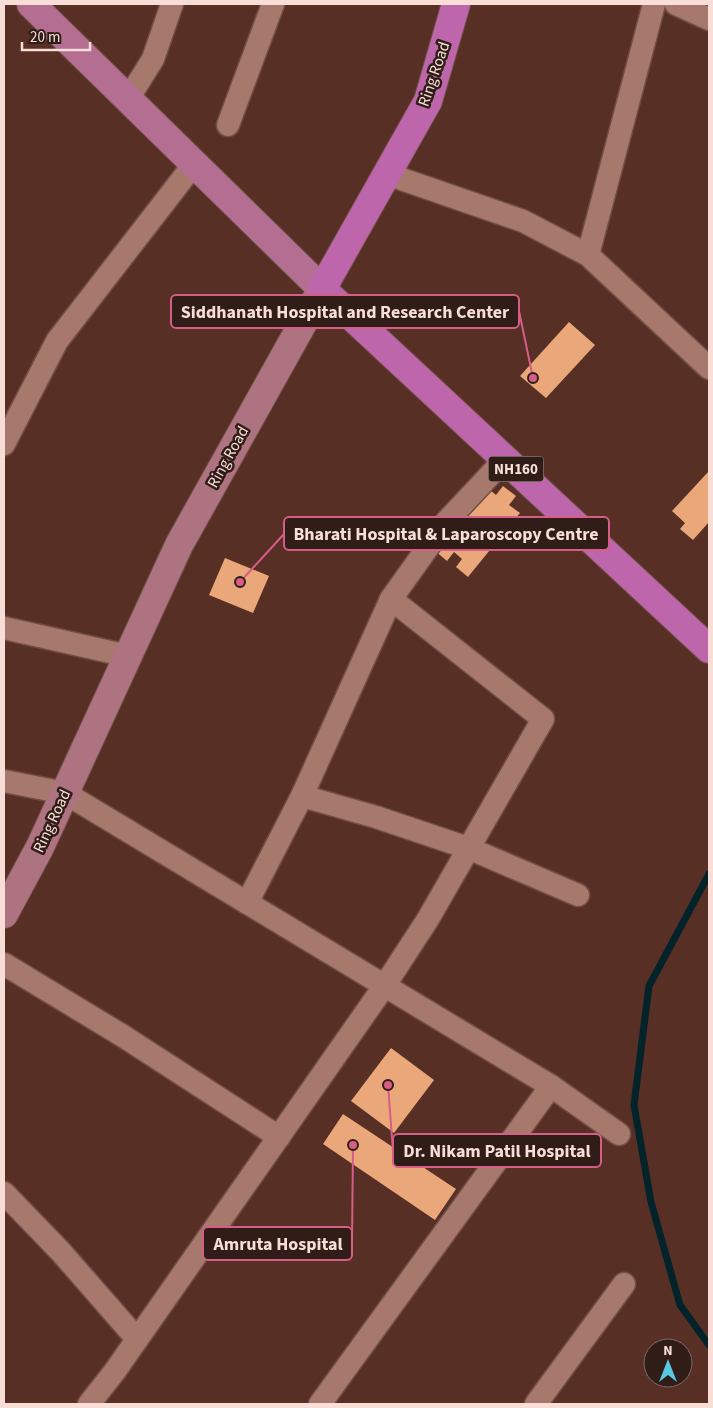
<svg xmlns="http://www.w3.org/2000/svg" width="713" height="1408" font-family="'Source Sans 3',sans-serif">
<rect width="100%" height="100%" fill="#572f25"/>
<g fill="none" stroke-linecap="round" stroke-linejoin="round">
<polyline stroke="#02232a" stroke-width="7" points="709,874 649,986 634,1105 651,1202 680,1305 709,1345"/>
</g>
<g fill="#eaa779">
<polygon points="569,322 595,345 546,398 520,376"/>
<polygon points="709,471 709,522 693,540 680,529 685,523 672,511"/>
<polygon points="485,486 496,495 503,486 516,496 509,505 520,513 468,577 456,567 462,559 454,552 447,561 434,550"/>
<polygon points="225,558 269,576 253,613 209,595"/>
<polygon points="391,1048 434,1080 394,1133 351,1101"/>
<polygon points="343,1114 456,1189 435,1220 323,1144"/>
</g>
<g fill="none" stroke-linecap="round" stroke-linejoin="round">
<g stroke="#704e45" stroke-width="25">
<g id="street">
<polyline points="676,4 709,19"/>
<polyline points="128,99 153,59 172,4"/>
<polyline points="228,125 273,4"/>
<polyline points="387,174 523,221 588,255 709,368"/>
<polyline points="588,255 654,4"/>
<polyline points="4,444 57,341 194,164"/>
<polyline points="391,599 446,522 505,459"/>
<polyline points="4,628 128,656"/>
<polyline points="4,781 65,793 551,1086 619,1134"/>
<polyline points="302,796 376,817 468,848 578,895"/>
<polyline points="4,964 123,1036 279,1137"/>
<polyline points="4,1193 61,1252 137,1339"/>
<polyline points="89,1404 115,1371 385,985 428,919 543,719 391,599 302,796 247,903"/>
<polyline points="320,1404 551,1086"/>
<polyline points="536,1404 624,1284"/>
</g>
</g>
<g stroke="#704e45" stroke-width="30">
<polyline id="secondary" points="4,914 40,847 179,545 322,289"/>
</g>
<g stroke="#704e45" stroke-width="30">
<polyline id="primary" points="31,4 322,289"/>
</g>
<g stroke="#704e45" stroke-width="30">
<polyline id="highway" points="456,4 428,101 322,289 709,649"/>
</g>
<use href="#street" stroke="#a7796d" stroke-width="22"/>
<use href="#secondary" stroke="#ae7380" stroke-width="28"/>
<use href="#primary" stroke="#b46e92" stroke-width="28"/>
<use href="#highway" stroke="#bd66ab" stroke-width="28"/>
</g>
<g text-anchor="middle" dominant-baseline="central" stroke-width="5" stroke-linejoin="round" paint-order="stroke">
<rect fill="#301d18" stroke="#bca49e" stroke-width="1" x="488.5" y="456.5" width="55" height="25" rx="4"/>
<g font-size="15" font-weight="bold" fill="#f8ded7">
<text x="516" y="469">NH160</text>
</g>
<g font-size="16" fill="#f8ded7" stroke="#301d18">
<text transform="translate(434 74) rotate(-71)">Ring Road</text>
<text transform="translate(228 457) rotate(-61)">Ring Road</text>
<text transform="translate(52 821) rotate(-65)">Ring Road</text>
</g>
</g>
<path fill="none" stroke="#d55d86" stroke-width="2" d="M533 378L519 311M240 582L284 534M388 1085L393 1151M353 1145L352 1243"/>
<g fill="#d55d86" stroke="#301d18" stroke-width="2">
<circle cx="533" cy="378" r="5"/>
<circle cx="240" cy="582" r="5"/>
<circle cx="388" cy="1085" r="5"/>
<circle cx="353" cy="1145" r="5"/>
</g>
<g fill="#301d18" stroke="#d55d86" stroke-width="2">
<rect x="171" y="295" width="348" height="33" rx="5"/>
<rect x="284" y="517" width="325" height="33" rx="5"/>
<rect x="393" y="1134" width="208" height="33" rx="5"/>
<rect x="203" y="1227" width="149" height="33" rx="5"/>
</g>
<g font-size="18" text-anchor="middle" font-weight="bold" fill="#f8ded7">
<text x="345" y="318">Siddhanath Hospital and Research Center</text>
<text x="446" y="540">Bharati Hospital &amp; Laparoscopy Centre</text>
<text x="497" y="1157">Dr. Nikam Patil Hospital</text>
<text x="278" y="1250">Amruta Hospital</text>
</g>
<rect width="713" height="1408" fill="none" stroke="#f8ded7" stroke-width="10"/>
<g transform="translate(668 1363)"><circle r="24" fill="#301d18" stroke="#806a64"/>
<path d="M0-4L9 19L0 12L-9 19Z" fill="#58c9e3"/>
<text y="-8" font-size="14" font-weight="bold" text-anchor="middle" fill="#f8ded7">N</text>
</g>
<path d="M22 42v8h68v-8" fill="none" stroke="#f8ded7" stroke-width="2.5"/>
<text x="30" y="42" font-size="15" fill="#f8ded7" stroke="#301d18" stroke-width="4" paint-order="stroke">20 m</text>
</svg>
